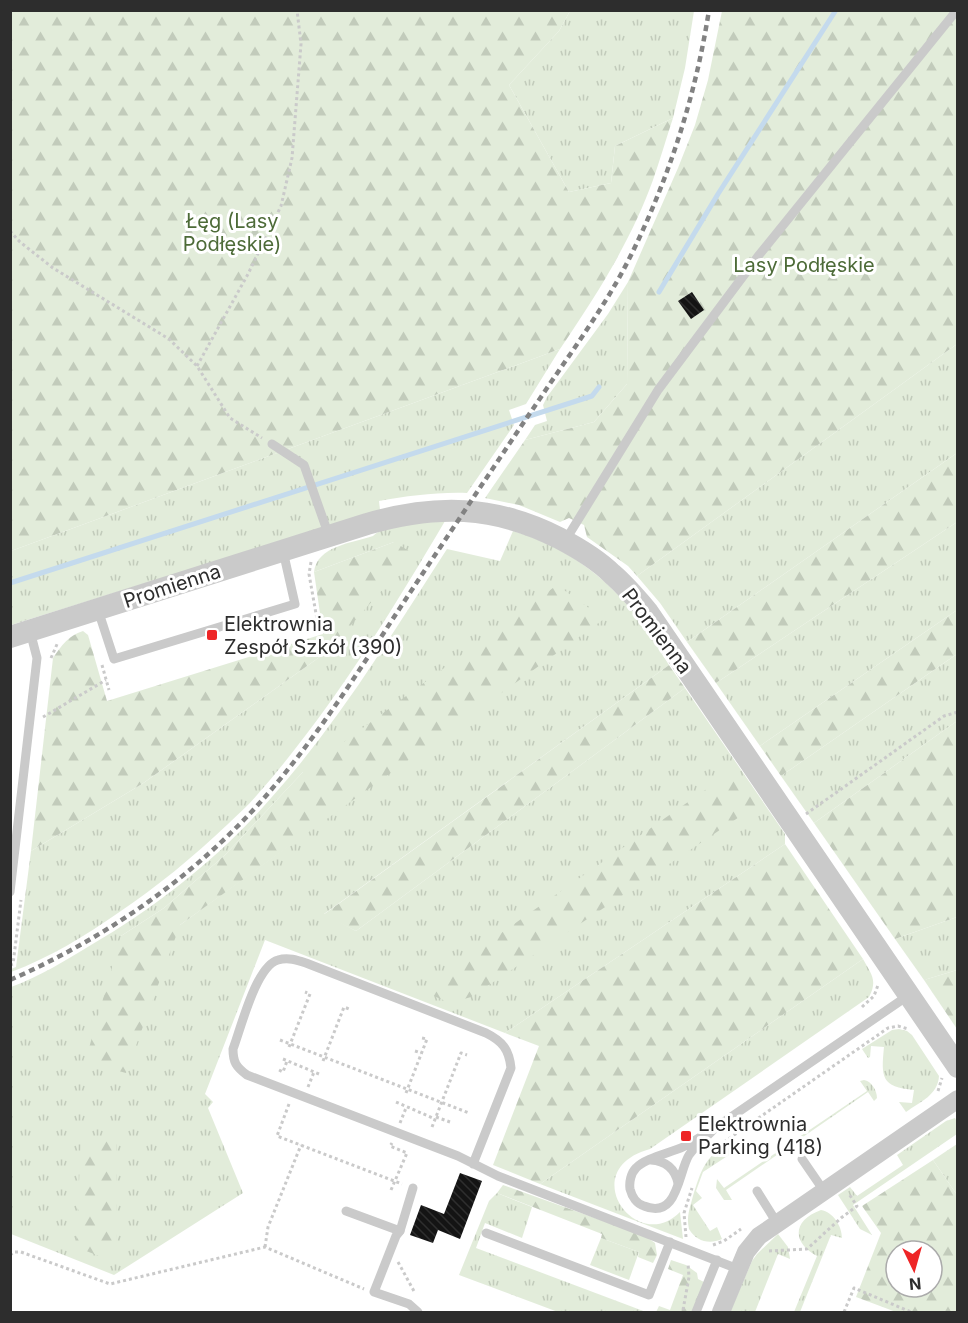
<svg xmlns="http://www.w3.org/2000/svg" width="968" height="1323" font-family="Inter,sans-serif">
<defs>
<pattern id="grass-tufts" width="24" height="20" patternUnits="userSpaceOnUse" patternTransform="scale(1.5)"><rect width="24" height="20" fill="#e2ecda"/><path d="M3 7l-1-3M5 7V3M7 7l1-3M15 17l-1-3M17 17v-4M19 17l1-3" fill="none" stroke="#c2cbbb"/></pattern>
<pattern id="forest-firs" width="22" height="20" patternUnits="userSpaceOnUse" patternTransform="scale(1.5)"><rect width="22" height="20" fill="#e2ecda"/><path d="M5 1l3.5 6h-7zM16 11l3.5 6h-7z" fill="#c2cbbb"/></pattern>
<pattern id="building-back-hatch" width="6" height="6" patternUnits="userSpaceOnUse" patternTransform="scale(1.5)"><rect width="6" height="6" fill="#141414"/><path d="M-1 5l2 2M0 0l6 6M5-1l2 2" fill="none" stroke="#2e2e2e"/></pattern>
</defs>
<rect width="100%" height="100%" fill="#fff"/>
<g fill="url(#grass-tufts)" fill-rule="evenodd">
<polygon points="570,11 694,11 685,68 673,118 615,146 611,183 569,192 509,85 559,31"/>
<polygon points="628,282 627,384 594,422 525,440 535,425 547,421 543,405 547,397 608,314"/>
<polygon points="957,344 957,453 687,642 660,603 637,576"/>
<path d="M 560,349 L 526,404 L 509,410 L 514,425 L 467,493 C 436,492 408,496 379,501 L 380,510 L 11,625 L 11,551 Z"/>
<path d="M 445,521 C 389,616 330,712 257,795 C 248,806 237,815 228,824 C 193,857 157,887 118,913 C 85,936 49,958 11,972 L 11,969 L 16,967 L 31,851 L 142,784 L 328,651 L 394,542 L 314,572 C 317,546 352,543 373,536 C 385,523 428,523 445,521 Z"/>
<polygon points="957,522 957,610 760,746 716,683"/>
<path d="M 513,531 C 561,544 604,575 635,614 C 647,630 658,648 669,665 L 324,914 L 356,931 L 685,688 L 785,834 L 785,844 L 505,1033 L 265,940 L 205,1094 L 213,1102 L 208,1108 L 243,1193 L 114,1275 L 11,1234 L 11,987 C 39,977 66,960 91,945 C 158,906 221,856 271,798 C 339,722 392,634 447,549 L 500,561 ZM 303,772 L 324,820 L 180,925 L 121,936 L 164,908 L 225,855 Z"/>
<polygon points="957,654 957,721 814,823 781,776"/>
<polygon points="957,917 957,970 924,980 895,939"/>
<path d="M 863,959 C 871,974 878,980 869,997 L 650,1149 C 574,1170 637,1256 680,1212 L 683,1239 L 540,1184 Z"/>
<path d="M 899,1029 L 907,1031 L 912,1035 L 939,1076 C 938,1095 920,1102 906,1112 L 899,1102 L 912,1103 L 914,1090 C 881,1087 881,1077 884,1047 L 871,1046 L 870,1057 L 868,1058 L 862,1049 L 892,1030 Z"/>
<path d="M 864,1080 C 871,1081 877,1090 877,1098 L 874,1101 L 868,1092 L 726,1190 L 732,1200 L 724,1200 L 716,1188 L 717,1179 L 724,1188 L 867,1091 L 860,1081 Z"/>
<polygon points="955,1118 957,1122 957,1134 853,1205 872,1235 860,1229 838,1195 850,1187 857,1196 903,1165 897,1155 946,1121"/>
<path d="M 725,1144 L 732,1153 L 703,1172 L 696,1191 L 702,1198 L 693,1205 L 710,1231 L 717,1227 L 722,1239 C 709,1245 696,1241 689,1229 C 686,1216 690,1208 693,1196 C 701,1171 703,1161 725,1144 Z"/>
<polygon points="957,1144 957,1195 933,1160"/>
<polygon points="497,1193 532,1207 522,1238 485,1223 476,1248 646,1312 558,1312 459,1275 489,1201"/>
<path d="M 821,1210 C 833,1212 842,1226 842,1238 L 831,1235 L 800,1312 L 794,1312 L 817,1256 C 791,1242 793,1220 821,1210 Z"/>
<polygon points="778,1234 788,1247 790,1259 778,1254 755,1312 730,1312 752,1261 757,1254"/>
<polygon points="601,1238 639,1252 629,1280 590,1265"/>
</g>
<g fill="url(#forest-firs)" fill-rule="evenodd">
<path d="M 11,11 L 570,11 L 559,31 L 509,85 L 569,192 L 611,183 L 615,146 L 673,118 C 666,139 660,160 653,180 C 631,241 596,296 560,349 L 11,551 Z"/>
<polygon points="722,11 957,11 957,344 637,576 628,566 587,537 584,525 569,518 560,522 519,505 485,498 525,440 594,422 627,384 628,282 678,168 695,125 708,80"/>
<polygon points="957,453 957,522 716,683 687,642"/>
<path d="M 394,542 L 414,554 L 328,651 L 142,784 L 31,851 L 53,658 C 62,645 68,636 83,631 L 88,635 L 107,701 L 323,634 L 314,572 Z"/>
<polygon points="557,585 604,619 180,925 126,1073 85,1062 121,936 164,908 225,855 303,772"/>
<polygon points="957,610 957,654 781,776 760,746"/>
<polygon points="669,665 685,688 356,931 323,915"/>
<polygon points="957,721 957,917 895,939 814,823"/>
<polygon points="735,769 760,803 471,997 450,1003 420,990"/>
<polygon points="785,844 863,959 540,1184 493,1165 539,1046 505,1033"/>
<polygon points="957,970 958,970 957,1029 924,980"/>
<polygon points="81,1140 116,1141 117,1263 76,1247"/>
<path d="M 933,1160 L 957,1195 L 957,1312 L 896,1312 L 856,1297 L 881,1233 L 862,1206 ZM 896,1251 L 932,1251 L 932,1287 L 896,1287 Z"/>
<polygon points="503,1185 645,1236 655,1243 657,1255 653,1263 638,1257 639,1252 601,1238 602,1234 497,1193"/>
<polygon points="671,1260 686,1265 697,1273 698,1279 704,1282 692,1312 656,1312 659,1306 670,1310 683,1275 668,1269"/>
</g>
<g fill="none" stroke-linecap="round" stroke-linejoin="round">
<g stroke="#c4daed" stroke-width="5">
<polyline points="659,292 718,194 836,10"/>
<polyline points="10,583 592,396 599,387"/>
</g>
</g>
<g fill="url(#building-back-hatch)">
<polygon points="692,292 704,310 691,319 678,301"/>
<polygon points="460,1173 482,1181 460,1239 438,1230 433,1243 410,1235 421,1205 444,1214"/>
</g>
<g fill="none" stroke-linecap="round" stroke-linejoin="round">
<g stroke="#cacaca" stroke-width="3" stroke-dasharray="3 3" stroke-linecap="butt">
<polyline points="10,231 20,242 53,268 169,339 197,366 230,418 262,438"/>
<polyline points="197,366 248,274 281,206 292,158 301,44 297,10"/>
<polyline points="311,562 309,574 318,625"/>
<polyline points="51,658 58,642"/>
<polyline points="102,665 109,690"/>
<polyline points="43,717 106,680"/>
<polyline points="806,814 944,716 958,712"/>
<polyline points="10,965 13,964 21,900"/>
<polyline points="862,1007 874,996 878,985"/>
<polyline points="280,1040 469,1113"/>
<polyline points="289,1047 310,994 305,992"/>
<polyline points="415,1051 421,1053"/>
<polyline points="283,1059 319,1074"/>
<polyline points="323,1061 344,1007 349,1009"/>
<polyline points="279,1070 283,1072 287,1061"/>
<polyline points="308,1087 314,1072"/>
<polyline points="938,1091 942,1078"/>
<polyline points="406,1093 427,1039 422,1038"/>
<polyline points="396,1102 435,1119"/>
<polyline points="289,1104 277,1136 402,1184"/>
<polyline points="436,1117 450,1122"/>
<polyline points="400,1123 406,1108"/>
<polyline points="432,1127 461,1053 467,1055"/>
<polyline points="714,1149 888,1028 898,1026 908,1029"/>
<polyline points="391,1190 407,1153 390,1146 392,1143"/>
<polyline points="686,1237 684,1213 692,1188"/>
<polyline points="713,1245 724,1241 741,1229"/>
<polyline points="265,1247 268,1227 301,1145"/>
<polyline points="769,1251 807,1249 841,1218 857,1206 849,1194"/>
<polyline points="10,1255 14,1252 21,1252 110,1284 265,1247 364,1289"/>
<polyline points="398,1262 415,1293"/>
<polyline points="683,1310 689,1277 688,1263"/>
<polyline points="844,1312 854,1288 911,1312"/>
</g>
<g stroke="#cacaca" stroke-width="9">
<polyline points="272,444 304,465 329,536"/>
<polyline points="565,541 658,390 759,255 957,10"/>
<polyline points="98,610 114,659 295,604 283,551"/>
<polyline points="10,892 37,658 30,631"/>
<path d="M 715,1128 C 707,1137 696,1145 689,1155 C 678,1173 678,1220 644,1206 C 637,1204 632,1197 630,1189 C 629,1182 631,1173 636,1168 C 645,1158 670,1153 683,1147 C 694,1142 704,1134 715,1128 L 909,995"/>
<polyline points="802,1159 824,1191"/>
<path d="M 651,1160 C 666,1161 675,1169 678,1183"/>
<path d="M 473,1164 L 511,1068 C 509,1049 502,1041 486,1033 L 306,963 C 297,960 288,957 278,960 C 256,966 241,1028 233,1049 C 233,1062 236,1067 247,1075 L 458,1156 L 498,1176 L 738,1269"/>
<polyline points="757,1191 777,1223"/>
<polyline points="346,1211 400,1231 413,1188"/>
<polyline points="400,1231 396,1236 374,1292 409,1304 418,1312"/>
<polyline points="486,1233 649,1295 670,1242"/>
<polyline points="696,1312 717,1260"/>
</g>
<polyline stroke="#cacaca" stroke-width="18" points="721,1312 746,1252 759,1236 958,1099"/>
<path stroke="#cacaca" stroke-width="22" d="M 10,637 L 367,524 C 436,504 494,505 559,538 C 578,548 597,559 612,574 C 625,585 636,598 647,611 L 958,1067"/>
<path stroke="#828282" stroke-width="4.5" stroke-dasharray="6 4.5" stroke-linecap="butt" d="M 10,980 C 103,939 187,882 256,807 C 324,732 375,644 431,561 C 468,506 504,451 541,397 C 573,349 608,303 633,251 C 670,175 696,94 709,10"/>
</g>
<g fill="#ee2526" stroke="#fff" stroke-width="2">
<rect x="206" y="629" width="12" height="12" rx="3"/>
<rect x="680" y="1130" width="12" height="12" rx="3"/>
</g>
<g text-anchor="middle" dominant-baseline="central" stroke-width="6" stroke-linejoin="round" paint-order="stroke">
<g font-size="20" fill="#4d6b38" stroke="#fff">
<text x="232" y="221">Łęg (Lasy<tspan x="232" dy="23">Podłęskie)</tspan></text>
<text x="804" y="265">Lasy Podłęskie</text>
</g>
<g font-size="20" fill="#2d2d2d" stroke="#fff">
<text transform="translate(172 586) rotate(-18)">Promienna</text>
<text transform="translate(657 631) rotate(53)">Promienna</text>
</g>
<g font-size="20" fill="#2d2d2d" stroke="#fff" text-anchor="start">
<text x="224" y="624">Elektrownia<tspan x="224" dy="23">Zespół Szkół (390)</tspan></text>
<text x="698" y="1124">Elektrownia<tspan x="698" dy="23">Parking (418)</tspan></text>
</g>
</g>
<rect width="968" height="1323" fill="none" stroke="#2d2d2d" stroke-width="24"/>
<g transform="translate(914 1269) rotate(175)"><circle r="28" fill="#ffffff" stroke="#ababab" stroke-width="1.5"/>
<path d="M0-4.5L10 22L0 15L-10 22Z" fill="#ee2526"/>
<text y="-9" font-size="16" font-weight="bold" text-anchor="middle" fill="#2d2d2d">N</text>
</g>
</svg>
